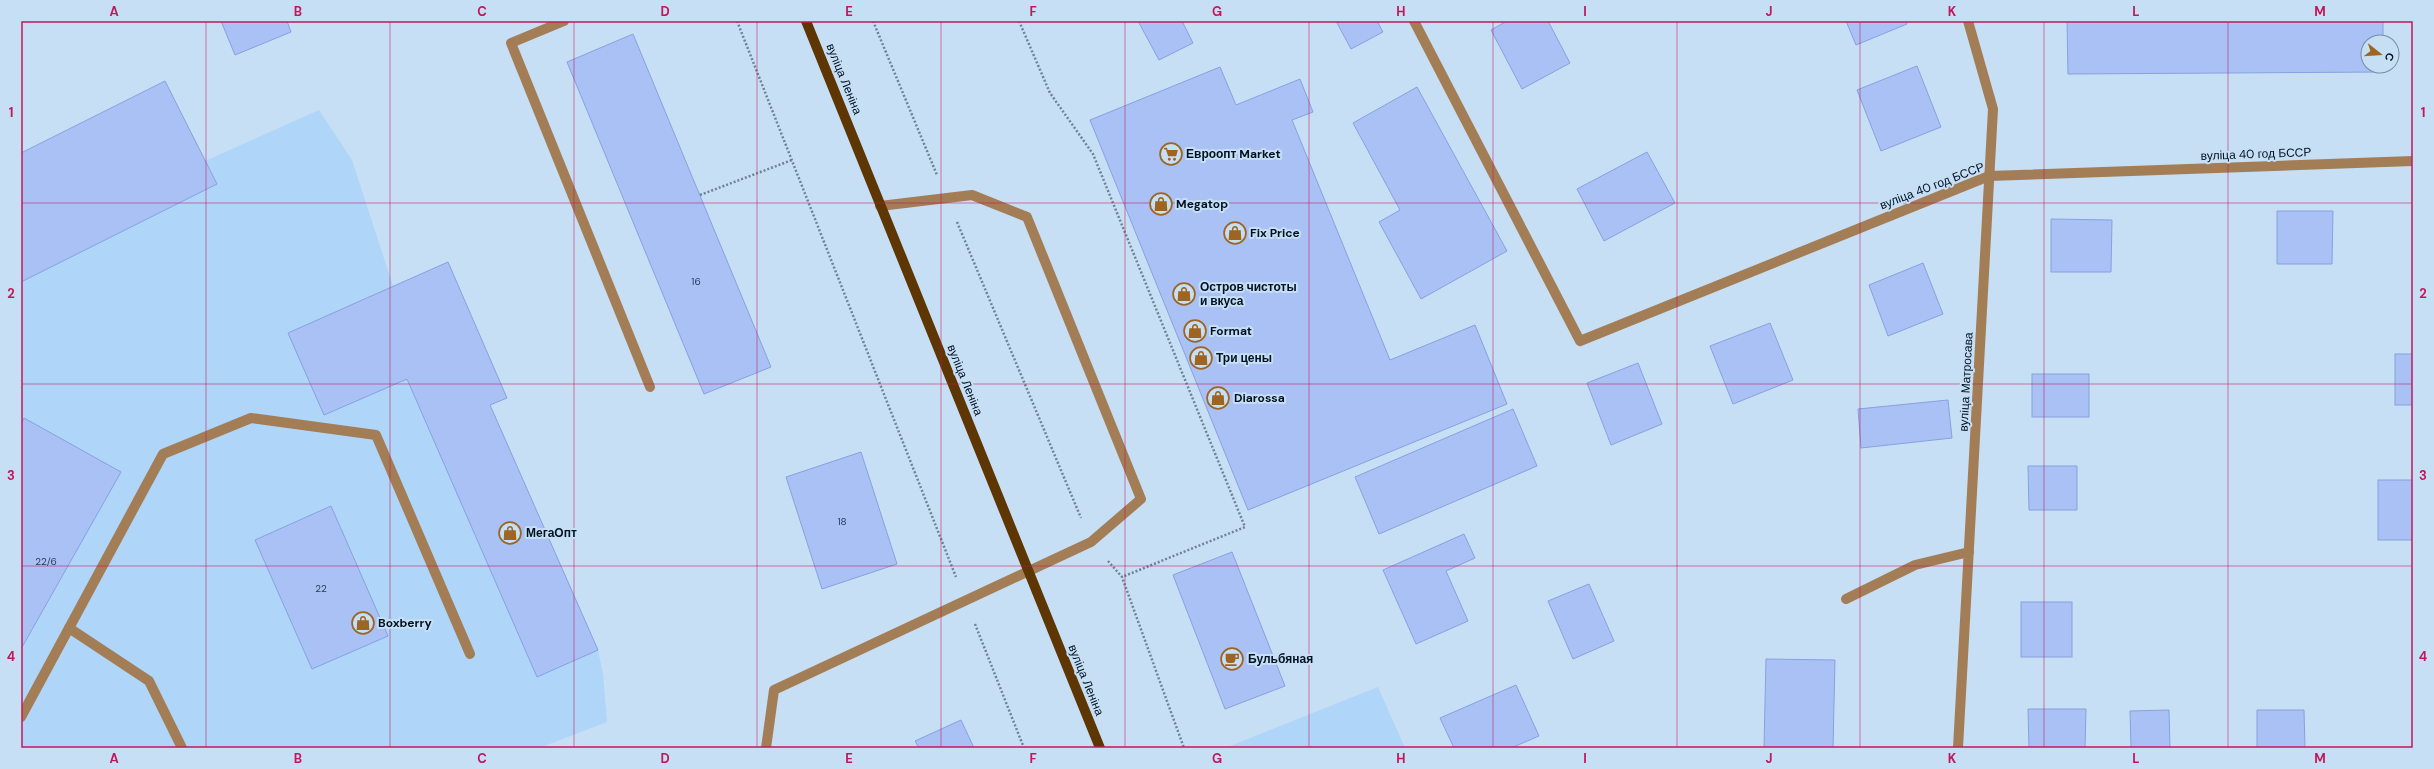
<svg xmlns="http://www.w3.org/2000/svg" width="2434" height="769" font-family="'DM Sans',sans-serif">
<rect width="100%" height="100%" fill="#c7dff4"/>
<g fill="#afd5f8">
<polygon points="165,81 205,161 319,110 352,160 393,286 507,398 490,405 598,650 603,674 607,722 539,748 21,748 21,153"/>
<polygon points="1378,687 1405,748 1225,748"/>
</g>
<g fill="#aac1f6" stroke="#86a1df">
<polygon points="221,21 287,21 291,32 235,55"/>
<polygon points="1138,21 1182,21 1193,43 1159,60"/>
<polygon points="1336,21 1377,21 1383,32 1351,49"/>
<polygon points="1507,21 1548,21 1570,63 1522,89 1491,30"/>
<polygon points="1846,21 1906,21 1907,24 1856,45"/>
<polygon points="2067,21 2383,21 2383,42 2368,42 2368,66 2383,66 2383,72 2068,74"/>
<polygon points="633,34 771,367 704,394 567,62"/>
<polygon points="1917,66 1941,127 1881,151 1857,90"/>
<polygon points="1220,67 1236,105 1300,79 1313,112 1292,120 1390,360 1475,325 1507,404 1248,510 1090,120"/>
<polygon points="165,81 217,184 21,282 21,153"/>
<polygon points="1417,87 1507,251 1421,299 1379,222 1400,210 1353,123"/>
<polygon points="1647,152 1675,203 1604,241 1577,189"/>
<polygon points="2277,211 2333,211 2332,264 2277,264"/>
<polygon points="2051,219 2112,220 2111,272 2051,272"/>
<polygon points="448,262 507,398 490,405 598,650 537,677 407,379 324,415 288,333"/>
<polygon points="1923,263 1943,314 1888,336 1869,285"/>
<polygon points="1770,323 1793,380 1733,404 1710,346"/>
<rect x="2395" y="354" width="18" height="51"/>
<polygon points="1638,363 1662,424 1611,445 1587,383"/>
<rect x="2032" y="374" width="57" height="43"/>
<polygon points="1948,400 1952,438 1861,448 1858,409"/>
<polygon points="1513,409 1537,466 1379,534 1355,477"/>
<polygon points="24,418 121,472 21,649 21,424"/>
<polygon points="861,452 897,564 822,589 786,477"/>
<polygon points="2028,466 2077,466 2077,510 2029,510"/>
<rect x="2378" y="480" width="35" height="60"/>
<polygon points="331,506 388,636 312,669 255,540"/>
<polygon points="1464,534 1475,558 1446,571 1468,621 1416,644 1383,570"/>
<polygon points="1232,552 1285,686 1225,709 1173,575"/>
<polygon points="1589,584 1614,641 1573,659 1548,601"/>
<rect x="2021" y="602" width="51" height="55"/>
<polygon points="1766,659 1835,660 1833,748 1764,748"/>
<polygon points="1516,685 1539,736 1511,748 1454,748 1440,718"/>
<polygon points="2028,709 2086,709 2085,748 2029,748"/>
<polygon points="2169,710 2170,748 2131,748 2130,711"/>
<polygon points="2257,710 2304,710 2305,748 2257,748"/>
<polygon points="961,720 974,748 919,748 915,741"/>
</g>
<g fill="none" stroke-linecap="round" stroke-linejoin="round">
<g stroke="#6d8396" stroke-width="2.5" stroke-dasharray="2 2" stroke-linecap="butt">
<polyline points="737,21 956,577"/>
<polyline points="873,21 937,175"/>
<polyline points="1019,21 1050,93 1093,154 1245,527 1122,577"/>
<polyline points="700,195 792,160"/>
<polyline points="957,222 1081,518"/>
<polyline points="1108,561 1122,577 1184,748"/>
<polyline points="975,624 1024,748"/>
</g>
<g stroke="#a37d56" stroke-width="10">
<polyline points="564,21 511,43 650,387"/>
<polyline points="1414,21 1580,341 1989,176 2413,161"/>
<polyline points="1846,599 1915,565 1969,552"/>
<polyline points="69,628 149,681 182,748"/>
<polyline points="21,717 163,454 251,418 376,435 470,654"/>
<polyline points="766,748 774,690 1091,542 1141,499 1027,217 972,195 880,206"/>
<polyline points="1958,748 1993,109 1968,21"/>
</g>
<polyline stroke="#5d3603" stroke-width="10" points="806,21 1100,748"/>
</g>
<path fill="none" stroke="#c2185b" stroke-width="1" stroke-opacity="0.55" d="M 206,21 L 206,748M 390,21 L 390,748M 574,21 L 574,748M 757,21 L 757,748M 941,21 L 941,748M 1125,21 L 1125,748M 1309,21 L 1309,748M 1493,21 L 1493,748M 1677,21 L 1677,748M 1860,21 L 1860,748M 2044,21 L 2044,748M 2228,21 L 2228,748M 21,203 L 2413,203M 21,384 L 2413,384M 21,566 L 2413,566"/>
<defs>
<g id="supermarket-ring" transform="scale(1.15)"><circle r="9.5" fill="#c7dff4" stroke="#9e6522" stroke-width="1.5"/><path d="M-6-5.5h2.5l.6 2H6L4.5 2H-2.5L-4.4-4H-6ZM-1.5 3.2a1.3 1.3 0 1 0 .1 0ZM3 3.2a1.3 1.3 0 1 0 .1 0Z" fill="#9e6522"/></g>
<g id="shop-ring" transform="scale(1.15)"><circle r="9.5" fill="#c7dff4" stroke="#9e6522" stroke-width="1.5"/><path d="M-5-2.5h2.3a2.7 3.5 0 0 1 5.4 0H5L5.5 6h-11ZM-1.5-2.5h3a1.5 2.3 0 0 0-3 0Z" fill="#9e6522"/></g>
<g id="cafe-ring" transform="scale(1.15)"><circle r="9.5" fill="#c7dff4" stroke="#9e6522" stroke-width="1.5"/><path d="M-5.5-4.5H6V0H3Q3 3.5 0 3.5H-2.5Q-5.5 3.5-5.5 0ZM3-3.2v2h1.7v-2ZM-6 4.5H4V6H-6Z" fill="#9e6522"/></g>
</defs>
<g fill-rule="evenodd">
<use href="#supermarket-ring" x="1171" y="154"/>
<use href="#shop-ring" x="1161" y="204"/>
<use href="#shop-ring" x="1235" y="233"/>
<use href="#shop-ring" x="1184" y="294"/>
<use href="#shop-ring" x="1195" y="331"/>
<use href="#shop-ring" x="1201" y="358"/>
<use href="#shop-ring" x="1218" y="398"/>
<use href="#shop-ring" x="510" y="533"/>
<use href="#shop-ring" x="363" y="623"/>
<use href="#cafe-ring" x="1232" y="659"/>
</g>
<g text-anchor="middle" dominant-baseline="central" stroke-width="4" stroke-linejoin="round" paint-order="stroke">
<g font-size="10" fill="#2a3e58">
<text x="696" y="281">16</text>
<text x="842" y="521">18</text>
<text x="46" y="561">22/6</text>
<text x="321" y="588">22</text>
</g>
<g font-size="12" fill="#001224" stroke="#c7dff4">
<text transform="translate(844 79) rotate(68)">вуліца Леніна</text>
<text transform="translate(2256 154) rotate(-2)">вуліца 40 год БССР</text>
<text transform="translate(1932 186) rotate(-21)">вуліца 40 год БССР</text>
<text transform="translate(965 380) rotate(68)">вуліца Леніна</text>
<text transform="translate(1966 382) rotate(-87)">вуліца Матросава</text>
<text transform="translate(1086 680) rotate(68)">вуліца Леніна</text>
</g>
<g font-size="12" font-weight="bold" fill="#001224" stroke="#c7dff4" text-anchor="start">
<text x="1186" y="154">Евроопт Market</text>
<text x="1176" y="204">Megatop</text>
<text x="1250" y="233">Fix Price</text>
<text x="1200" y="287">Остров чистоты<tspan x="1200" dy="14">и вкуса</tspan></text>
<text x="1210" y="331">Format</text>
<text x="1216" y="358">Три цены</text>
<text x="1234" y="398">Diarossa</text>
<text x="526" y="533">МегаОпт</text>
<text x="378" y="623">Boxberry</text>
<text x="1248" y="659">Бульбяная</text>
</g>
</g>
<rect width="2434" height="769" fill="none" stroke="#c7dff4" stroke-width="44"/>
<g transform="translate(2380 54) rotate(107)"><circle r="19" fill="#c7dff4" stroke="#778da1"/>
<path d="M0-3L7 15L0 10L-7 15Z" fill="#9e6522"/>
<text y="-6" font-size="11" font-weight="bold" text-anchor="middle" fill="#001224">С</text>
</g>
<rect x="22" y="22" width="2390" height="725" fill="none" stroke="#c2185b" stroke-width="1.5"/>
<g font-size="13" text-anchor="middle" font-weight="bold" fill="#c2185b">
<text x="114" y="16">A</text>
<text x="298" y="16">B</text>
<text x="482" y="16">C</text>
<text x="665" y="16">D</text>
<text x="849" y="16">E</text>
<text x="1033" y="16">F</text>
<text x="1217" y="16">G</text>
<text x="1401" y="16">H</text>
<text x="1585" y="16">I</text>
<text x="1769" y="16">J</text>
<text x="1952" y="16">K</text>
<text x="2136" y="16">L</text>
<text x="2320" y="16">M</text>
<text x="11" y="117">1</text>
<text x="2423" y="117">1</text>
<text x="11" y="298">2</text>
<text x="2423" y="298">2</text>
<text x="11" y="480">3</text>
<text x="2423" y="480">3</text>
<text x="11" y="661">4</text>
<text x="2423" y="661">4</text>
<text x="114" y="763">A</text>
<text x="298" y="763">B</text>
<text x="482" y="763">C</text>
<text x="665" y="763">D</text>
<text x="849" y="763">E</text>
<text x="1033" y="763">F</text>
<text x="1217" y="763">G</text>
<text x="1401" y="763">H</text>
<text x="1585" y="763">I</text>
<text x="1769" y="763">J</text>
<text x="1952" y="763">K</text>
<text x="2136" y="763">L</text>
<text x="2320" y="763">M</text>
</g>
</svg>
